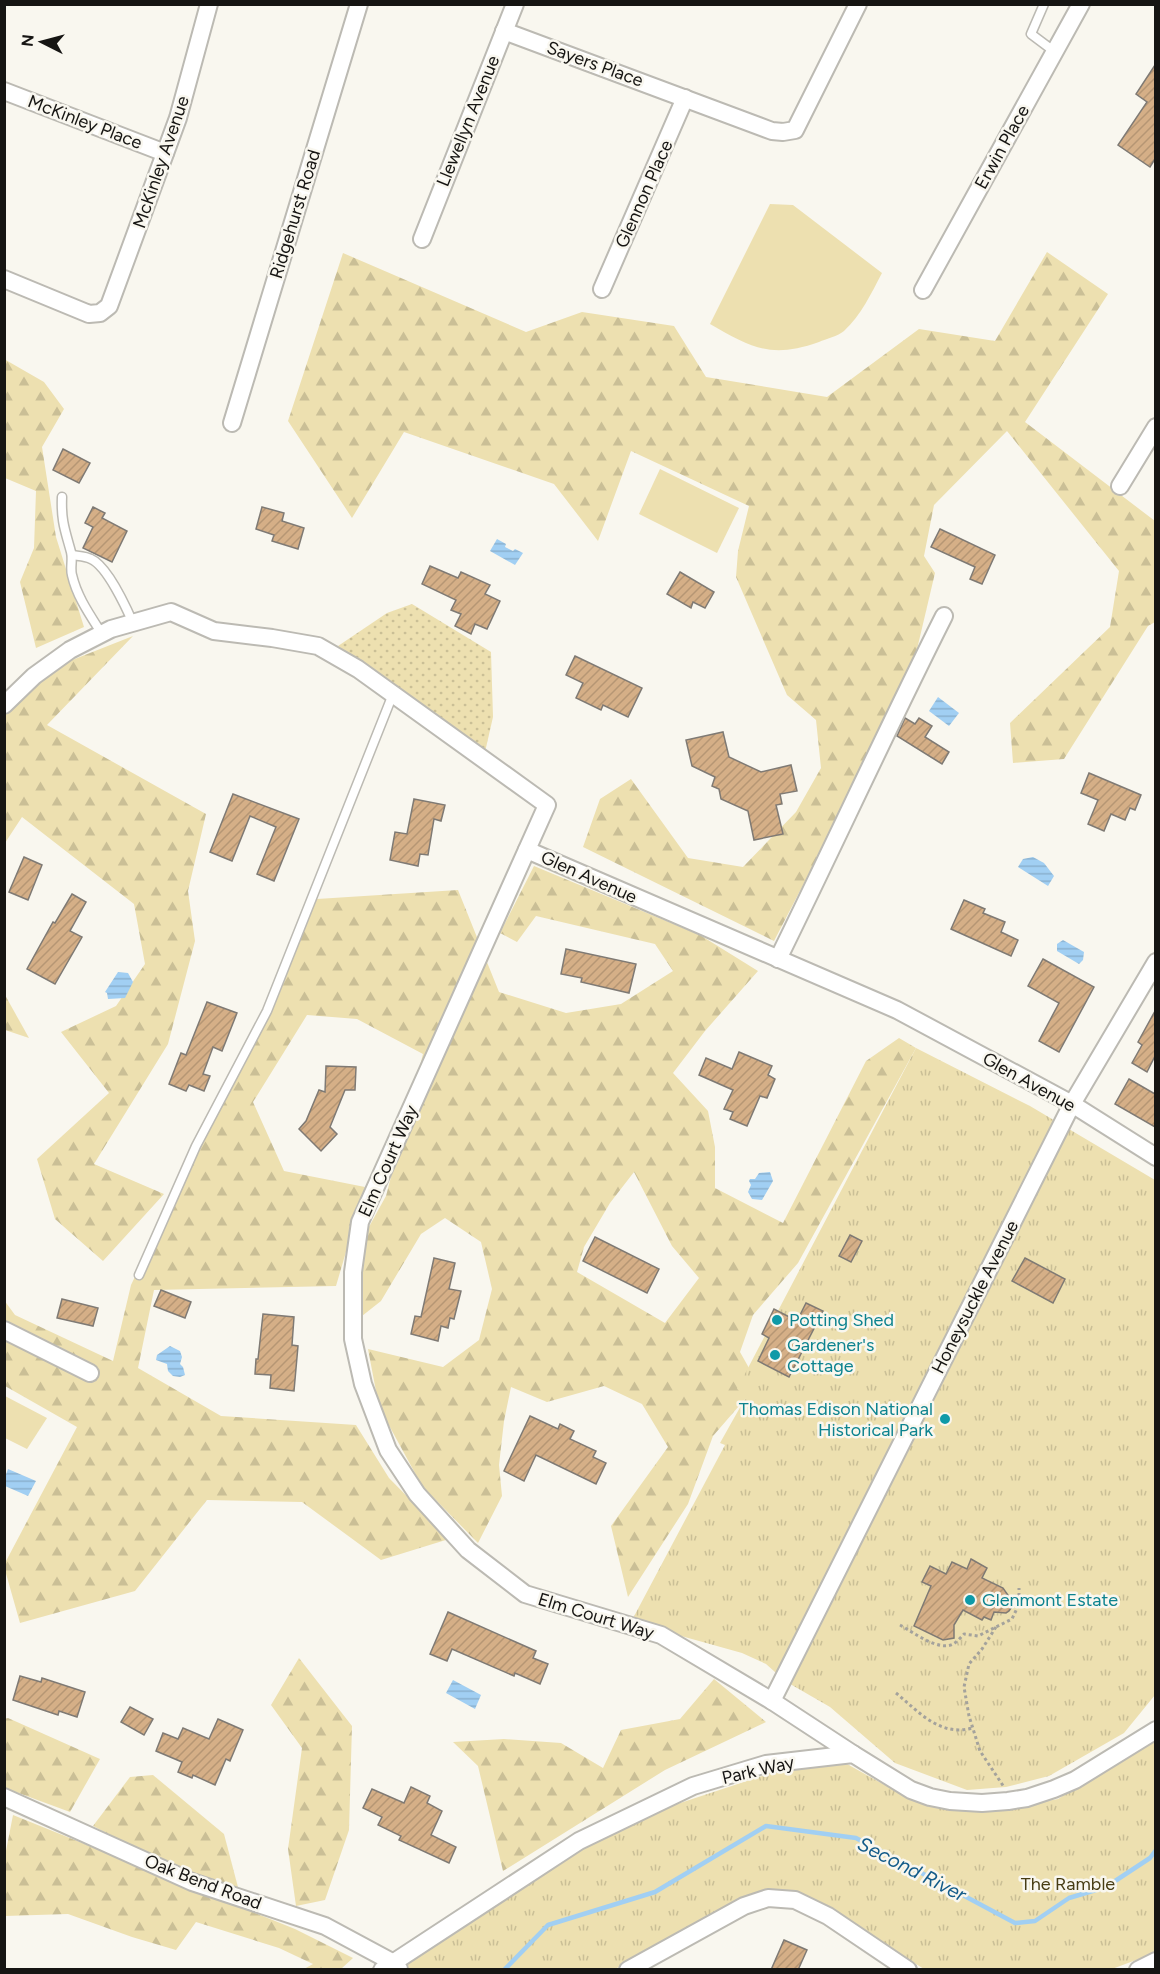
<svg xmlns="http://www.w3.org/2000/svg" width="1160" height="1974" font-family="Figtree,sans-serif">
<defs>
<pattern id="grass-dots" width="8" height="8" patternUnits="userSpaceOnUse" patternTransform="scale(1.5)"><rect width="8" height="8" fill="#ede0b0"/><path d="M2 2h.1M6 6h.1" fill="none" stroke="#cabf96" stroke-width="1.8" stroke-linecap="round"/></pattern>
<pattern id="forest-firs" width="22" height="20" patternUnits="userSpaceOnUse" patternTransform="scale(1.5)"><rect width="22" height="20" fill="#ede0b0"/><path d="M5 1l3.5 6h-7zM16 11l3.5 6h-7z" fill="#cabf96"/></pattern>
<pattern id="park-tufts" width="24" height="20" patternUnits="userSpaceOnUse" patternTransform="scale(1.5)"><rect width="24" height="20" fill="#ede0b0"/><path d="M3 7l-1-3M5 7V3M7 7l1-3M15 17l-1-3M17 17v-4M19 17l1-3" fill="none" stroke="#cabf96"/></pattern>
<pattern id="water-rules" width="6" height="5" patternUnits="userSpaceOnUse" patternTransform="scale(1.5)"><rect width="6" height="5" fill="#a1cff3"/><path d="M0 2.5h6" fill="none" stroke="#8ab1cf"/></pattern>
<pattern id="building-hatch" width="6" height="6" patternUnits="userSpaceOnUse" patternTransform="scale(1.5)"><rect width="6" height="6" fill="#d5af87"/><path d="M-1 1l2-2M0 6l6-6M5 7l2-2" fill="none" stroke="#b69674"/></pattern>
</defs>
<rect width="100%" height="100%" fill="#f9f7ef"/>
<polygon fill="url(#grass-dots)" points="412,604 491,652 493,717 485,752 338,646 387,613"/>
<g fill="url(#forest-firs)" fill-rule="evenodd">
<polygon points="1047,252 1108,294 1025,422 1155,521 1155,622 1148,626 1064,759 1013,763 1010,723 1110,627 1119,571 1007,431 934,505 924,556 935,573 910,679 774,941 583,847 600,799 631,779 688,858 743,867 796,812 821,768 816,720 787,695 736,577 738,551 749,506 631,451 598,541 554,484 404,432 352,518 288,421 343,253 526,332 582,312 674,326 706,377 827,397 919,329 995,341"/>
<polygon points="4,359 44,382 64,409 42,447 56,537 84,627 36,648 20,582 34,548 36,491 5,478"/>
<polygon points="133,636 47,725 206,814 188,891 195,941 168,1044 94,1164 164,1194 103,1261 55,1219 37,1159 109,1093 61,1032 116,1006 145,964 134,904 22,817 5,843 5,712 57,666"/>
<path d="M 534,866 L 700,935 L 758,971 L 705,1031 L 673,1073 L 708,1111 L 715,1147 L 715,1188 L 783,1223 L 866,1061 L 899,1038 L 916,1048 L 798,1263 L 753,1315 L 740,1352 L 758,1384 L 713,1436 L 688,1504 L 628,1597 L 611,1526 L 668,1447 L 642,1404 L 604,1386 L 547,1402 L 511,1387 L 504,1421 L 499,1465 L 502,1496 L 478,1543 L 422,1486 L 379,1407 L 368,1349 L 443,1367 L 479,1340 L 492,1289 L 481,1242 L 445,1218 L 421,1234 L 381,1301 L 362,1316 L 360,1243 L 386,1196 L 423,1054 L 357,1019 L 307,1015 L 253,1102 L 284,1171 L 365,1187 L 336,1286 L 154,1290 L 138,1368 L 221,1416 L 356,1425 L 389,1478 L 449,1539 L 381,1560 L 302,1502 L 207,1500 L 135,1591 L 20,1623 L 5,1570 L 5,1563 L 77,1427 L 5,1386 L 4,1300 L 15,1315 L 113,1361 L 131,1285 L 317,899 L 458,890 L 499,992 L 566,1013 L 621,1004 L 673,971 L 655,944 L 536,916 L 517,942 L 500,933 ZM 634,1172 L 672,1246 L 699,1278 L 665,1323 L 577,1272 L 584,1247 L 610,1203 Z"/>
<polygon points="4,995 5,995 29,1038 5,1030"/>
<polygon points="299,1658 352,1726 349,1830 325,1900 296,1906 288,1849 302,1748 271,1705"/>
<polygon points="714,1679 766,1722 665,1770 503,1871 478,1766 453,1742 504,1739 561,1743 603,1768 621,1730 680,1719"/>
<polygon points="8,1718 100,1759 70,1812 5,1788 4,1719"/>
<polygon points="153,1775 224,1834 239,1891 177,1869 93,1826 130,1777"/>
<polygon points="13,1815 295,1929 353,1958 341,1969 304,1969 313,1964 279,1948 196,1922 176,1950 132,1937 68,1914 5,1916 5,1856"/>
</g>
<g fill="url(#park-tufts)">
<polygon points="916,1048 1030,1106 1155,1180 1155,1695 1124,1733 1049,1776 1006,1787 967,1790 895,1763 830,1707 785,1681 766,1664 742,1653 631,1622 725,1445 720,1443 747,1395 737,1389"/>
<polygon points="1155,1735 1155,1953 1112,1969 924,1969 805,1895 757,1895 615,1969 409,1970 400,1960 573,1854 656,1811 771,1773 847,1764 890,1788 946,1804 999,1810 1058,1799"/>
</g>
<g fill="#ede0b0">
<path d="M 770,204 L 793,205 L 882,273 C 871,294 861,315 844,331 C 838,336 826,339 819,342 C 771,359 752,348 710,324 Z"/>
<polygon points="660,469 739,508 717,553 639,514"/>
<polygon points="5,1396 47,1418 27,1449 5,1438"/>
</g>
<g fill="url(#water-rules)">
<polygon points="497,539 506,544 505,547 513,551 515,549 523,553 515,565 490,551"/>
<polygon points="938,697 959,713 949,726 929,711"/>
<polygon points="1033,857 1044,863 1054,876 1048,886 1018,867 1023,859"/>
<polygon points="1063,940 1084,952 1083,960 1079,964 1057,951 1057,944"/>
<polygon points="118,972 128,973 133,982 125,998 108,999 107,993 105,992"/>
<polygon points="770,1172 773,1181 762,1200 752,1199 748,1192 751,1185 749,1181 750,1179 755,1179 759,1173"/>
<polygon points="170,1346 180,1351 182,1357 180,1364 183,1367 185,1375 180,1377 173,1376 168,1371 167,1364 156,1360 157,1355"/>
<polygon points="8,1469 36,1481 28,1496 5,1486 5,1477"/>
<polygon points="453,1680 481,1695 475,1709 446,1693"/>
</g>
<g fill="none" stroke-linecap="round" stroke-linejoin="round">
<polyline stroke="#a1cff3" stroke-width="4.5" points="504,1970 548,1925 655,1892 766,1826 856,1838 1015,1923 1035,1921 1069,1898 1106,1887 1150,1858 1156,1850"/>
</g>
<g fill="url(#building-hatch)" stroke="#7f7a74" stroke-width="1.5">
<polygon points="1155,65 1155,159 1150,167 1118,145 1147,102 1136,94"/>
<polygon points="63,449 90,463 79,483 53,470"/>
<polygon points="93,507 105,513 102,518 127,531 112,562 83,548 93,527 85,523"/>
<polygon points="262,507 284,513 282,521 304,528 298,549 272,541 274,535 256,529"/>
<polygon points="940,529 995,555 982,584 970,579 975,567 931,547"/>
<polygon points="430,566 458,578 461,572 490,585 485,594 500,601 487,629 475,624 471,634 455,626 461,614 451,610 456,600 422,584"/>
<polygon points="680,572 714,592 705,608 693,602 691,608 667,594"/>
<polygon points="575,656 642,688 628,717 603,705 601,710 576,698 583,683 566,675"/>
<polygon points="905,718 915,724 919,718 932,726 925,737 949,752 942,764 897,736"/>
<polygon points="723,732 729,757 761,772 791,765 797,791 780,794 782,804 776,805 783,834 754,840 748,811 721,799 719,789 712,786 715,777 692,766 686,740"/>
<polygon points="1089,773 1141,795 1135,810 1130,808 1125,820 1111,814 1104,831 1088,824 1098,800 1081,793"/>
<polygon points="233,794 299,819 274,881 257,874 276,827 250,816 232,861 210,852"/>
<polygon points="414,799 445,805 441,821 434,819 428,855 420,854 418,866 390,860 395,832 407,834"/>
<polygon points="24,857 42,865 28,900 9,892"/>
<polygon points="72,894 86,902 70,931 82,937 55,984 27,969 53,922 55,923"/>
<polygon points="964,900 985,909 983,913 1005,922 1001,932 1018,940 1011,956 951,929"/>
<polygon points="566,949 636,964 629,993 581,982 582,978 561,974"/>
<polygon points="1043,959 1094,987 1059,1052 1039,1041 1059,1003 1028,986"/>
<polygon points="207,1002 237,1013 222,1051 213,1047 203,1074 210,1076 204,1091 189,1085 186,1091 169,1084 181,1053 186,1055"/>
<polygon points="1155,1011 1155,1056 1147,1072 1132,1063 1142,1045 1138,1042"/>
<polygon points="739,1052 772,1066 768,1075 775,1079 767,1098 760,1096 747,1126 730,1119 733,1112 724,1109 733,1090 699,1075 706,1058 732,1069"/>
<polygon points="326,1066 356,1067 355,1090 345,1090 330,1127 337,1134 321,1151 299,1129 306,1121 319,1090 325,1092"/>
<polygon points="1129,1079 1155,1094 1155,1127 1115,1104"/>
<polygon points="850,1235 862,1241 851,1262 839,1256"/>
<polygon points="595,1237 659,1269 647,1293 583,1261"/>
<polygon points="434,1258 455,1263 449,1289 461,1291 454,1319 450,1318 448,1328 441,1326 438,1341 411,1334 415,1316 421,1317"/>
<polygon points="1025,1258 1065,1279 1053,1303 1012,1281"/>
<polygon points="161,1290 191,1302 185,1318 154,1306"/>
<polygon points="62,1299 98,1308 93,1326 57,1318"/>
<polygon points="806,1303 823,1311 789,1377 758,1361 769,1338 762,1334 774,1309 797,1321"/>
<polygon points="263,1314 294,1317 292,1345 298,1346 294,1391 270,1388 271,1375 255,1374 256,1359 258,1359"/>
<polygon points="530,1416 558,1429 560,1424 574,1431 570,1439 596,1451 593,1457 606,1463 596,1484 536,1455 524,1481 504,1471"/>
<polygon points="971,1559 987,1568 982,1578 1003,1588 1012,1601 1011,1608 1009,1611 1006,1613 994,1612 991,1620 984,1617 982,1620 963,1610 954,1625 954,1638 943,1640 914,1626 931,1586 922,1582 930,1566 946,1574 952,1562 967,1569"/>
<polygon points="448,1612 536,1651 533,1658 548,1664 540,1684 515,1673 514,1676 452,1649 447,1661 430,1654"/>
<polygon points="20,1676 41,1682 42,1678 85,1692 77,1717 59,1711 58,1715 13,1700"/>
<polygon points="130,1707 153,1719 144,1735 121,1722"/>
<polygon points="218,1719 243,1730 230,1761 226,1759 215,1785 193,1775 192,1778 178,1772 182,1762 156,1751 163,1733 178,1739 183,1728 209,1739"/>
<polygon points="411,1787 430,1796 427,1803 442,1811 431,1835 456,1847 449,1863 399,1840 401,1836 378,1825 382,1817 363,1808 372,1789 404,1803"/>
<polygon points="784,1940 807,1950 798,1970 771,1970"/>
</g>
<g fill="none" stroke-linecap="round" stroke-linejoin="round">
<g stroke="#bcbab3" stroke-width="11">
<g id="lane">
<polyline points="1044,4 1031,34 1055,52"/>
<path d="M 62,497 C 61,521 65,530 71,552 C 73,560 70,568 72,575 C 77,597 90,615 102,634"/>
<path d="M 72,555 C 78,556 86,556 91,559 C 107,566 126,607 133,623"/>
<polyline points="139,1275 196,1146 267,1011 393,694"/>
</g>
</g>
<g stroke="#bcbab3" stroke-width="20">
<g id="street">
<polyline points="504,31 772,131 783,132 795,130 858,4"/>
<polyline points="4,91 165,153"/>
<polyline points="422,239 515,4"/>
<polyline points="4,279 89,314 100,313 109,306 178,118 209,4"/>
<polyline points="602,289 685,98"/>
<polyline points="923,290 1081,4"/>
<polyline points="232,423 359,4"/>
<polyline points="1120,486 1156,427"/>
<polyline points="4,705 34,676 70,650 111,629 171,612 214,631 272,638 318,646 358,669 547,805 360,1222 353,1272 353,1339 363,1384 388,1450 417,1494 468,1550 525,1594 661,1635 772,1701 853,1754"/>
<polyline points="527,850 897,1010 1072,1104 1156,1157"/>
<path d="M 778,959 C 834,845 887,729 944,616"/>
<polyline points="4,1330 90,1373"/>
<polyline points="772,1701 1072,1104 1156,962"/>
<polyline points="4,1797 192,1882 325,1926 392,1962 399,1969"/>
<polyline points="382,1970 579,1841 693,1786 766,1764 853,1754 911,1790 930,1797 950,1801 982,1803 1008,1801 1027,1798 1054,1789 1075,1780 1156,1730"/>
<polyline points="628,1970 744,1906 768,1898 795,1900 828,1916 908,1970"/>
<polyline points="1138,1970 1156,1961"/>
</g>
</g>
<g stroke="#a4a29c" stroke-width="3" stroke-dasharray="3 3" stroke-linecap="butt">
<path d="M 900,1625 C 913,1632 939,1652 953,1644 C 957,1642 961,1637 964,1634 L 978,1636 L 1012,1619 L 1019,1604 L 1019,1588"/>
<polyline points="996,1627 982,1649 969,1664 964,1687 969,1716 980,1751 1004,1787"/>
<path d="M 896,1693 C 919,1712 940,1737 972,1728"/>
</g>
<use href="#lane" stroke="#fff" stroke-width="8"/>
<use href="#street" stroke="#fff" stroke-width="16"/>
</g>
<g fill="#0f9aa8" stroke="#f9f7ef" stroke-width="2">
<circle cx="777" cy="1320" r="6"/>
<circle cx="775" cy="1355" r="6"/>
<circle cx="945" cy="1419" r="6"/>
<circle cx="970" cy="1600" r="6"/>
</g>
<g text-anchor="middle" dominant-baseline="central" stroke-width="5" stroke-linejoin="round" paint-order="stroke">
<g font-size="18" fill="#161513" stroke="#f9f7ef">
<text transform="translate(595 64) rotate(20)">Sayers Place</text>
<text transform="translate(468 121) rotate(-68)">Llewellyn Avenue</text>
<text transform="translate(85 122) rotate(21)">McKinley Place</text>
<text transform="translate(1002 147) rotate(-61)">Erwin Place</text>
<text transform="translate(161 162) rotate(-71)">McKinley Avenue</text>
<text transform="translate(644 194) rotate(-66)">Glennon Place</text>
<text transform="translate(295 214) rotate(-73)">Ridgehurst Road</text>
<text transform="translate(589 877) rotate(24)">Glen Avenue</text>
<text transform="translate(1029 1082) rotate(29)">Glen Avenue</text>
<text transform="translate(388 1161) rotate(-66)">Elm Court Way</text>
<text transform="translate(975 1297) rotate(-63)">Honeysuckle Avenue</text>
<text transform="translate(596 1616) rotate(17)">Elm Court Way</text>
<text transform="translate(758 1770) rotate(-13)">Park Way</text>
<text transform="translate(203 1882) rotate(21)">Oak Bend Road</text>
</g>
<g font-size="18" fill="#0d838f" stroke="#f9f7ef" text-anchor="start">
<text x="789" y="1320">Potting Shed</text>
<text x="787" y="1345">Gardener's<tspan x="787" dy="21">Cottage</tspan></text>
<text x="933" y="1409" text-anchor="end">Thomas Edison National<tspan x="933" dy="21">Historical Park</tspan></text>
<text x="982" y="1600">Glenmont Estate</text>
</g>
<g font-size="18" fill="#473c13" stroke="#f9f7ef">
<text x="1068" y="1884">The Ramble</text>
</g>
<g font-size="20" font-style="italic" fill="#145c8a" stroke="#f9f7ef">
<text transform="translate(912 1869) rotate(27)">Second River</text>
</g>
</g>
<rect width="1160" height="1974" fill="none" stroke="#161513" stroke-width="12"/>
<g transform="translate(42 42) rotate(276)" stroke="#f9f7ef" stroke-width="4.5" paint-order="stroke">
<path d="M0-4.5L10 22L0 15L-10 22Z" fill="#161513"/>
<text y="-9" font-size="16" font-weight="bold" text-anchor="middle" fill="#161513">N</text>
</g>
</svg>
